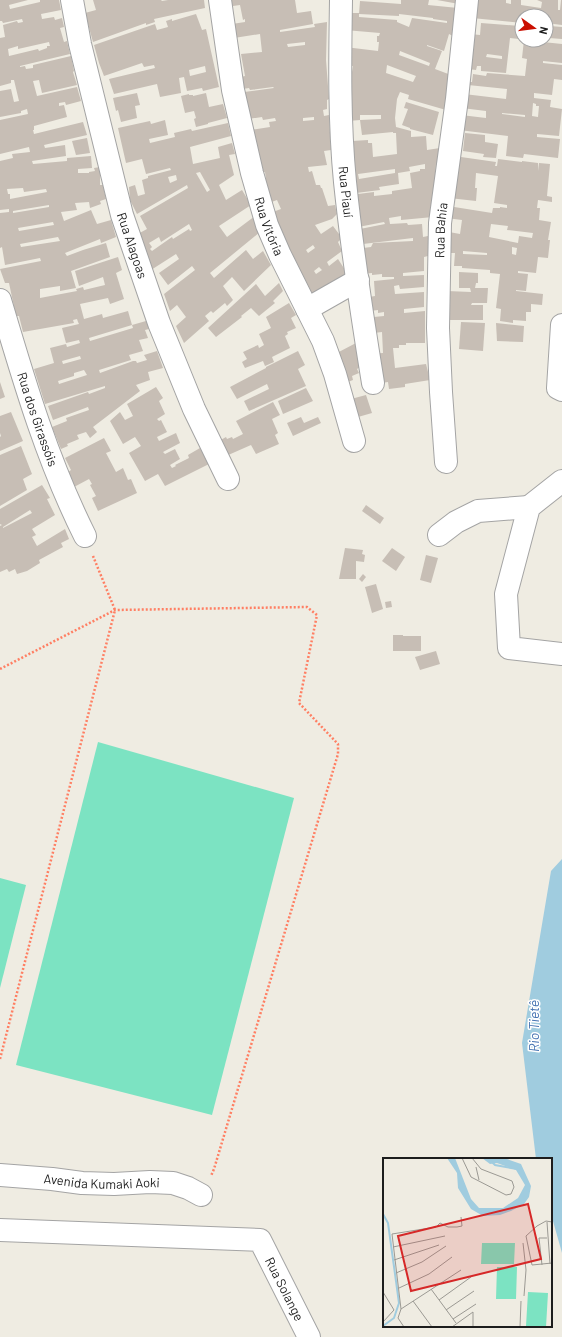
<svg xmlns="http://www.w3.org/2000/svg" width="562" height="1337" font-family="Barlow,sans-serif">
<rect width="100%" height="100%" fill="#efece2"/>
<g fill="#7ce3c2">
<polygon points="98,742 294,798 212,1115 16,1065"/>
<polygon points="0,878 26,885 0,988"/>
</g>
<polygon fill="#a0ccdf" points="562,859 562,1253 551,1214 551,1159 536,1159 522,1043 551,871"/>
<g fill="#c7beb5" fill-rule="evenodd">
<path d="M 0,0 L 28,0 L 9,5 L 10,9 L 40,2 L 40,0 L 59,0 L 61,10 L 41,14 L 42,19 L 54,17 L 55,20 L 62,18 L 64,27 L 60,28 L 64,42 L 67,41 L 70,54 L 20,66 L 20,67 L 25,66 L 26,69 L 33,68 L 33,65 L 71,56 L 74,71 L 73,72 L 77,85 L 42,93 L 39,80 L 33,81 L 37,96 L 77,87 L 81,101 L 66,105 L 65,102 L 59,103 L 59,106 L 64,105 L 67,117 L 34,126 L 34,130 L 33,130 L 34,134 L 83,122 L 87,135 L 44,145 L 45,148 L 65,145 L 66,156 L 32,161 L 33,164 L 67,161 L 67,158 L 91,156 L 92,168 L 78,169 L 78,173 L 89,173 L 89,172 L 95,171 L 94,168 L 100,167 L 100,185 L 103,185 L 106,199 L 100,201 L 101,204 L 90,208 L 89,202 L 75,203 L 77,210 L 61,212 L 64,221 L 91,210 L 97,224 L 111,220 L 116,237 L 101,243 L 100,239 L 65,253 L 67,256 L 83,250 L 106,243 L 110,257 L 71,271 L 76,288 L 60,291 L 60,286 L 40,289 L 40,298 L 77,291 L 76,289 L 83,287 L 84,290 L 105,285 L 103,277 L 79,286 L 75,271 L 118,257 L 122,270 L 116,273 L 124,299 L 110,304 L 108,298 L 80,304 L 84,319 L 102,314 L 103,318 L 128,311 L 132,325 L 89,338 L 90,341 L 133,328 L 132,325 L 146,321 L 149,329 L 145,330 L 148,338 L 139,340 L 143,351 L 129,355 L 131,360 L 99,370 L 100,373 L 133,361 L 136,361 L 137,363 L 147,360 L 144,355 L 157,351 L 163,368 L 148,372 L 150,380 L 136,385 L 140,391 L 93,427 L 97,432 L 90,438 L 86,432 L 77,435 L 79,439 L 67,444 L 68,446 L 61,449 L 52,427 L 67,421 L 66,418 L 89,410 L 88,407 L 53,420 L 48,406 L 88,392 L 89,394 L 105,388 L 105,386 L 45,404 L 34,369 L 54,363 L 50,348 L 66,344 L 67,347 L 80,343 L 79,340 L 66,343 L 62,328 L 79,324 L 78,322 L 77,319 L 73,320 L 74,323 L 23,332 L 19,316 L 16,316 L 9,283 L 5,283 L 0,269 L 41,261 L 40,258 L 5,265 L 2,247 L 0,248 L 0,213 L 9,212 L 9,209 L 0,210 L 0,161 L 13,158 L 12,154 L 30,152 L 29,147 L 0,154 L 0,120 L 28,114 L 27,109 L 21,111 L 21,113 L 0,117 L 0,91 L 11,89 L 14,102 L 19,101 L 14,80 L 11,80 L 11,83 L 0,86 L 0,38 L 5,37 L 3,25 L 17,21 L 18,23 L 23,22 L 22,19 L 3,23 L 2,21 L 0,21 ZM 49,42 L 50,46 L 47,46 L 47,48 L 39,51 L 38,49 L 9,56 L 8,49 L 18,46 L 18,49 ZM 23,188 L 24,192 L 46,189 L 47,192 L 10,199 L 10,194 L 8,194 L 7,189 ZM 49,205 L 49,207 L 13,213 L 13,211 ZM 53,222 L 54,225 L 19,231 L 18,228 ZM 58,237 L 60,241 L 21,247 L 20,244 ZM 80,356 L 81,359 L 63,364 L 62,361 ZM 84,370 L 87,375 L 59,384 L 58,381 L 74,376 L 74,373 Z"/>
<polygon points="93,0 161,0 162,1 168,0 204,0 205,8 154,19 155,22 146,25 146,23 93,42 85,13 96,10"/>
<path d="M 225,0 L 295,0 L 297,13 L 311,11 L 313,24 L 280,30 L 280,32 L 315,27 L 314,24 L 327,22 L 326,60 L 329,99 L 327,100 L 327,109 L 323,110 L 324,116 L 329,115 L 331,150 L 324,151 L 327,165 L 308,167 L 309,172 L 312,171 L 316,185 L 320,185 L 321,188 L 322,188 L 328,206 L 335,205 L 337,214 L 332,219 L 315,225 L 321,234 L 333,226 L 342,238 L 338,242 L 342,251 L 327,262 L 329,266 L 338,259 L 347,273 L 310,299 L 270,213 L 281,209 L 277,200 L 266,204 L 259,180 L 266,179 L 265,172 L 261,172 L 250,130 L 270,127 L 269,122 L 276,121 L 275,118 L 263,120 L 262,117 L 248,119 L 244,92 L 274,88 L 273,87 L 250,90 L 249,88 L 243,89 L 241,77 L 245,76 L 241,54 L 262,52 L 260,34 L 234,38 L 232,24 L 245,22 L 245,19 L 243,20 L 240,5 L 226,7 ZM 305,42 L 305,45 L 288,47 L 287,44 ZM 314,117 L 314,120 L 303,121 L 303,118 ZM 313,245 L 315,248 L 308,253 L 306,250 ZM 319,267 L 322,270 L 316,274 L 314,271 Z"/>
<path d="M 401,0 L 429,0 L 428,5 L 458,8 L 455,37 L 449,34 L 444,51 L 427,45 L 427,46 L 442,51 L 435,69 L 451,75 L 446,110 L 408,99 L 409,95 L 400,92 L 397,99 L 395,118 L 396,127 L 411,131 L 411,137 L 426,136 L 427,150 L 440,148 L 438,163 L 436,163 L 433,217 L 401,220 L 401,216 L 389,218 L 390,224 L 407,223 L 408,225 L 422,224 L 423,237 L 428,236 L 428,256 L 424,257 L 424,271 L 403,273 L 403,276 L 424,275 L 424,287 L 400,289 L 399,285 L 394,286 L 395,294 L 424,292 L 424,307 L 404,309 L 404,313 L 425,311 L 425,343 L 406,343 L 406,345 L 399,345 L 399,348 L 393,348 L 395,368 L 426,364 L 430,380 L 405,384 L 405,387 L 389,389 L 388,382 L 375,384 L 368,354 L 383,353 L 382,332 L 366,334 L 364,318 L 384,316 L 384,312 L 378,313 L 378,310 L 370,311 L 369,297 L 375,296 L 374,281 L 394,279 L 394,277 L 382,277 L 382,274 L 372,275 L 372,273 L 361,274 L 363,248 L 371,247 L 373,243 L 413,241 L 413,238 L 363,244 L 360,229 L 385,224 L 384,222 L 353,228 L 350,195 L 374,192 L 374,196 L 392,194 L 392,191 L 412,188 L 410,173 L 420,171 L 420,169 L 425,169 L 425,164 L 409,167 L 410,171 L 398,173 L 399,184 L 379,187 L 380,190 L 356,193 L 352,141 L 368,140 L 368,143 L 372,143 L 373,157 L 397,154 L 396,133 L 393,133 L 393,132 L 362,135 L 360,120 L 381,119 L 381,115 L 360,115 L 360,120 L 348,121 L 350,84 L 353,66 L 345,65 L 345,47 L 378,51 L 379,42 L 377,42 L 377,36 L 379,36 L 380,33 L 345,30 L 346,13 L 359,13 L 359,17 L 397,20 L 397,22 L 409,27 L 412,18 L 447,23 L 447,21 L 433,19 L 433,18 L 399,14 L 399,16 L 359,14 L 360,1 L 401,4 ZM 400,51 L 430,63 L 429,66 L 399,55 ZM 387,65 L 416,76 L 413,82 L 386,73 ZM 395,169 L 395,173 L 359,179 L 358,174 Z"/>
<polygon points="437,0 459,0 459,4"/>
<polygon points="474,0 506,0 506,3 511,4 511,0 521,0 521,5 541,8 542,2 537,0 558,0 558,10 560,10 561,0 562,0 562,25 546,23 546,16 522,16 522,23 472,18"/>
<path d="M 196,14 L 202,30 L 206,29 L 219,87 L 203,91 L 202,88 L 187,91 L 184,77 L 179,78 L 181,93 L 160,97 L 157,84 L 114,94 L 109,79 L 155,68 L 154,65 L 144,67 L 142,63 L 104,76 L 99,63 L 94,45 L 155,24 L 157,30 L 168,27 L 166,21 L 172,19 L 172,21 ZM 205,66 L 206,72 L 190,76 L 189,70 Z"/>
<path d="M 481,23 L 520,26 L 519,39 L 510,38 L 506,73 L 481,71 L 481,66 L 477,66 L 476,70 L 468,69 L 470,34 L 480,35 ZM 487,54 L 502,56 L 502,59 L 486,57 Z"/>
<polygon points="550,26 562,27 562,39 549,38"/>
<path d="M 524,40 L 562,44 L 562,63 L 543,61 L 543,63 L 562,65 L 562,80 L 554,79 L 552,95 L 534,93 L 534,98 L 551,100 L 550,107 L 562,109 L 559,136 L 537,134 L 537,137 L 560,139 L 558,158 L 524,154 L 523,158 L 506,156 L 508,136 L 459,130 L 461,115 L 486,118 L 486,111 L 462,108 L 464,94 L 506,99 L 507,89 L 468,85 L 468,82 L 472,82 L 473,74 L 486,76 L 487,73 L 525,76 L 527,59 L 522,58 ZM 533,103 L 536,104 L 536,106 L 539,106 L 538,117 L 532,116 ZM 502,113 L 525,115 L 525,117 L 502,114 Z"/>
<polygon points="137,93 140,105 135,106 137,118 121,122 118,110 116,111 113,98"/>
<polygon points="206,93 209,107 223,104 227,118 208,123 208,124 196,127 194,119 196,118 194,111 185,113 181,96 189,94 189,95 193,95 193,96"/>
<polygon points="406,102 439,112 433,135 410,129 410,128 402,125 408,109 404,108"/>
<path d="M 165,120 L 168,135 L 149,139 L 150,143 L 175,137 L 174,133 L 191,129 L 192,131 L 228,123 L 231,136 L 190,147 L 193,164 L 220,158 L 218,147 L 232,143 L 235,154 L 229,155 L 234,175 L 219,185 L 226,200 L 242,190 L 251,205 L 219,226 L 227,237 L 255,216 L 260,232 L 210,273 L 214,278 L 246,250 L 253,259 L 263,251 L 271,265 L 244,291 L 232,277 L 223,286 L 233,300 L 227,306 L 225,303 L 213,313 L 211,311 L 205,316 L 209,321 L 184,343 L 176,326 L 186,317 L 177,305 L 170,311 L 164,294 L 195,270 L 192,266 L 168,285 L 159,273 L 179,259 L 176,254 L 151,270 L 136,235 L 147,229 L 140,216 L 188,188 L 187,185 L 137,214 L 130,200 L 129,187 L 135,185 L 138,196 L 145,194 L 142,180 L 148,178 L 148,176 L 171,170 L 170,168 L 146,174 L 142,159 L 126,163 L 118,128 L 150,121 L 151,124 ZM 200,172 L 210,190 L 207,192 L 196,173 ZM 176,175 L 177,180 L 170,183 L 168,177 ZM 189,224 L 192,230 L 190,231 L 189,229 L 173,239 L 172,237 L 152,251 L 150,249 L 152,247 L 149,243 L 159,237 L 161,242 Z"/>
<polygon points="465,133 485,135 485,142 498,144 496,158 483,157 484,154 463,151"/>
<polygon points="87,138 90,153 76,155 72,141"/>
<path d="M 454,156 L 496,162 L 495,166 L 497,166 L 498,159 L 522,162 L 522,161 L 538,163 L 538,171 L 539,163 L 550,164 L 547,196 L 552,197 L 552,202 L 538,200 L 537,208 L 540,208 L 539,220 L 551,222 L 548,240 L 550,240 L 548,258 L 538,257 L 536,273 L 518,271 L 518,273 L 528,274 L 526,291 L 516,290 L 516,291 L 543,294 L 542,305 L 531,304 L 531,312 L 526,312 L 526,321 L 513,320 L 513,323 L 500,321 L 501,309 L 496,308 L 500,274 L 490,273 L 490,270 L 462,268 L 462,266 L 454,266 L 455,253 L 447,253 L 449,232 L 460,234 L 462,220 L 446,218 L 448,206 L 492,213 L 493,208 L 500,208 L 500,207 L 507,208 L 507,205 L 494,203 L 498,176 L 476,173 L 475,188 L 477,188 L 476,201 L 449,198 ZM 491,224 L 508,226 L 507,230 L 533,233 L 532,238 L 519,236 L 518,243 L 489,237 ZM 512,247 L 517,248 L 516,255 L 512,254 ZM 463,251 L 487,253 L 487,255 L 463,254 Z"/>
<polygon points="459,272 478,273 478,283 476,283 475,288 488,288 487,303 472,303 471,305 483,305 483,320 448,320 447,291 471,292 470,288 459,288"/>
<polygon points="279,283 283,291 273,301 275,303 259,316 251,308 241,316 242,317 216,337 208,328 256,284 265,296"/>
<polygon points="289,303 296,315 291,318 296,328 287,332 288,334 285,336 290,348 272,357 274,362 265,366 263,361 245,368 242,362 247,359 243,352 258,345 259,348 264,345 259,334 271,328 266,317"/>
<polygon points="461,322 485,323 483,351 459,349"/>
<polygon points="496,323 524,326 523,342 497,341"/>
<polygon points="356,343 360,367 357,369 359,373 352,376 353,380 345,383 335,354"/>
<polygon points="298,351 305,365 298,369 306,386 249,411 244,401 269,389 267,384 237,399 230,387 266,368 266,367"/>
<polygon points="0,382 5,397 0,399"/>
<polygon points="156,387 163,398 159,401 165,414 157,419 159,421 161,420 167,432 157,437 159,441 176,433 180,443 163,452 165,454 175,449 180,459 170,465 172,468 176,466 175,465 189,458 188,455 200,448 209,464 165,486 158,474 145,481 129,453 141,446 135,437 123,444 110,421 120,412 125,420 133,416 127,404"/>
<polygon points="306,388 313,401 283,414 278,401"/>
<polygon points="366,395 372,413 358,417 351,399"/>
<polygon points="273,402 280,415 272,419 278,433 275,435 279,444 256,454 251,445 226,456 219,441 226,437 227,439 232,437 233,439 243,434 236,421"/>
<polygon points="11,412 23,441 0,451 0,437 1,436 0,433 0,416"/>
<polygon points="301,417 304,423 318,417 321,423 293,436 287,423"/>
<polygon points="104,438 111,451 106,453 116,472 123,468 128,480 131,479 137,493 98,511 92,498 96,496 90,485 92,484 89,479 74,487 67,473 71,470 65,458"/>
<polygon points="21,446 32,474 23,479 27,490 0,506 0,455"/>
<path d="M 42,485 L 50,498 L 47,499 L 55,515 L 32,529 L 36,535 L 32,537 L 37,546 L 65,529 L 69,539 L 61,543 L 63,547 L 39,560 L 40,563 L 27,571 L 17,574 L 15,569 L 9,572 L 7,569 L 0,572 L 0,526 L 2,525 L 0,524 L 0,509 ZM 30,510 L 32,513 L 3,528 L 3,527 Z"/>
<polygon points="366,505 384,518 380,524 362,511"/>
<polygon points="345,548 363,550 362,554 365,555 364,562 356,561 356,579 339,579"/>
<polygon points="392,548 405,557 396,571 382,561"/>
<polygon points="426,555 438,558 431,583 420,580"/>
<polygon points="363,574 366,577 362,582 359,579"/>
<polygon points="376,584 383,609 372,613 365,587"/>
<polygon points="391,601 392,607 386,608 385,602"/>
<polygon points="393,635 403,635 403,636 421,636 421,651 393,651"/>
<polygon points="436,651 440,664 420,670 415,657"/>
</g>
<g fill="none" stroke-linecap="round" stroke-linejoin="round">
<g stroke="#a4a4a4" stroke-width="24">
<g id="minor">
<path id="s1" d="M 72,0 L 80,44 L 122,215 L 159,323 L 194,409 L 228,479"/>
<path id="s2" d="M 220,0 L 233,90 L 252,173 L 267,225 L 280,255 L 323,341 L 335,374 L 354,441"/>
<path id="s3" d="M 341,0 C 340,60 339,121 345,182 C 352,249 362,316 373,383"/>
<path id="s4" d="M 0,300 C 24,381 47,460 85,536"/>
<polyline points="307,309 358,280"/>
<polyline points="562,325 558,388 562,390"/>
<path id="s5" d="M 446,462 L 441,392 L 438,328 L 440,223 L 457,99 L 467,0"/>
<polyline points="562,481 529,507 506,594 509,648 562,654"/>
<polyline points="439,535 456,522 478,511 529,507"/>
<path id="s6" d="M 0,1175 L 52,1179 L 82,1183 L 114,1184 L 150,1182 L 173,1183 L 188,1188 L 201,1195"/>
<path id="s7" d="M 0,1230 L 260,1240 L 309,1337"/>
</g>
</g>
<g stroke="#ff7f63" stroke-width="2.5" stroke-dasharray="2 2" stroke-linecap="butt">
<polyline points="0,669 115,610 307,607 317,615 299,703 338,744 338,754 214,1169 211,1176"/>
<polyline points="0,1059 115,610 93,556"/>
</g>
<use href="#minor" stroke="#fff" stroke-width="22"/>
</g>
<g text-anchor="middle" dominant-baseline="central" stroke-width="3" stroke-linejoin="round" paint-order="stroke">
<g font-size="13" fill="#1d1d1d" stroke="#fff">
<text stroke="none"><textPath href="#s3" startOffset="192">Rua Piauí</textPath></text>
<text stroke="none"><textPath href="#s2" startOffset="232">Rua Vitória</textPath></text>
<text stroke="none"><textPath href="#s5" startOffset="232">Rua Bahia</textPath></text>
<text stroke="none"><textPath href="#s1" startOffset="253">Rua Alagoas</textPath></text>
<text stroke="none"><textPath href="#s4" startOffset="125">Rua dos Girassóis</textPath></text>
<text stroke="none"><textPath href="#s6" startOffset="102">Avenida Kumaki Aoki</textPath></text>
<text stroke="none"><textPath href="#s7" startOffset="315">Rua Solange</textPath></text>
</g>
<g font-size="14" font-style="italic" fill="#4573b2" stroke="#fff">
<text transform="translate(533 1026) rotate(-90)">Rio Tietê</text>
</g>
</g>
<g transform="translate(383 1158)">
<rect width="169" height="169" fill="#efece2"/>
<path d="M 99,85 L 132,85 L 131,106 L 98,106 ZM 114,109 L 134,109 L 133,141 L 113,141 ZM 145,134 L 165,135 L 163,169 L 143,168 Z" fill="#7ce3c2"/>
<path d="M 64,0 L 72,0 L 88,41 L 96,50 L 120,50 L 135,40 L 142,27 L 133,12 L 114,5 L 107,6 L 99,0 L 121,0 L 138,6 L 148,28 L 146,39 L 141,46 L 128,53 L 117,57 L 100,58 L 88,51 L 75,30 L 74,15 Z" fill="#a0ccdf"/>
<path fill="none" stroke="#a0ccdf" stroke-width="2" d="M 105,0 L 112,7 L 134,11M 0,56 L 5,65 L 16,145 L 11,160 L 0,168"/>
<path fill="none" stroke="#9b9993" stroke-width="1" d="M 79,0 L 88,19 L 123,37 L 128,36 L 131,29 L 129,23 L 98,11 L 89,0M 93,9 L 96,22M 164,64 L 167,106M 169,64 L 163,63 L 154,68 L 143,78 L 149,107 L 169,105M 140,85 L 143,112 L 141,138M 10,89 L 62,78M 11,102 L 56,87M 159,107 L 156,80 L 164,80M 13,115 L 39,104 L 63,88M 16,130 L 46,116 L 69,99M 48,131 L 73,165M 0,134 L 11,152 L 0,164M 56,142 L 88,119M 30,143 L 49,169M 18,151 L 9,76 L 53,69 L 57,65 L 65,69 L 74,69 L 79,68 L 78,59M 63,152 L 91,133M 70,161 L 93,146M 21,169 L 15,160 L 18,151 L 78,112M 69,169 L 90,154 L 90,169M 137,169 L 138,143"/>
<path fill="#d62828" fill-opacity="0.15" stroke="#d62828" stroke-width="2" d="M 145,46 L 158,101 L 28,133 L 15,78 Z"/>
<rect width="169" height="169" fill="none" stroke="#1d1d1d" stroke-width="2"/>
</g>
<g transform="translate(534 28) rotate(104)"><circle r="19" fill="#ffffff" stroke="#a5a5a5"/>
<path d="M0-3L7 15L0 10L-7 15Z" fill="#ca0f00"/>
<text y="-6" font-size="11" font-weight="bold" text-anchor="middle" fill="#1d1d1d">N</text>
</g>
</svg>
